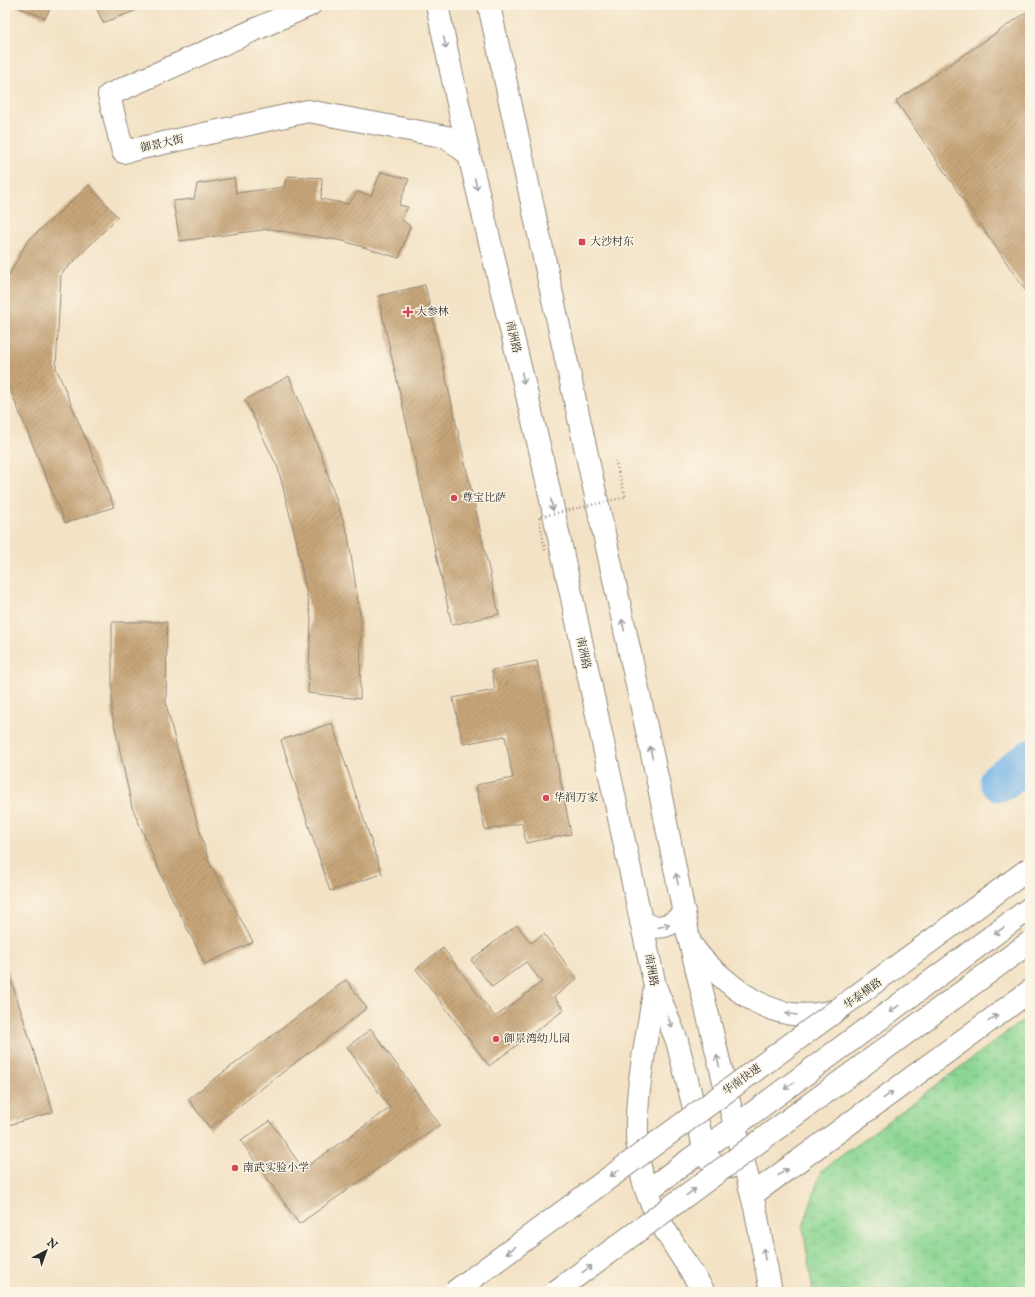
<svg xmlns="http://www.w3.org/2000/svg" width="1035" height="1297" font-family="'IM FELL English','Noto Serif SC',serif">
<defs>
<pattern id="wetland-marsh" width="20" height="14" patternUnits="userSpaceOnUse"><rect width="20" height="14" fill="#8bd693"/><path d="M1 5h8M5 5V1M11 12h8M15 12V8" fill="none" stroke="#78b87f"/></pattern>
<pattern id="building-hatch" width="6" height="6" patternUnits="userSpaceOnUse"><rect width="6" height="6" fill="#c8a679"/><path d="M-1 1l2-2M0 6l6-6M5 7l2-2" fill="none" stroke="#a38763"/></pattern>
</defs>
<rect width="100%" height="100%" fill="#fcf5e5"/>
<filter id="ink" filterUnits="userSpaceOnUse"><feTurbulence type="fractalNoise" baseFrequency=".025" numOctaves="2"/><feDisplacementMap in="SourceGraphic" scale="8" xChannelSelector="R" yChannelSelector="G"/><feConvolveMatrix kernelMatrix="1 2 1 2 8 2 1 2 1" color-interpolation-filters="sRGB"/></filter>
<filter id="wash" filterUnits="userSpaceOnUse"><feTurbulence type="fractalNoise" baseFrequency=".012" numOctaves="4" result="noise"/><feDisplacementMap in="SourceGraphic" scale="16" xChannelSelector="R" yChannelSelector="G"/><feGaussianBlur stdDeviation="0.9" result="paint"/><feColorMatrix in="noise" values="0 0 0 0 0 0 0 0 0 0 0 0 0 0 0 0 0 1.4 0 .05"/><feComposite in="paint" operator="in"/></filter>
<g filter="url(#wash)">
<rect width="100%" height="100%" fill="#f3e2c5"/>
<polygon fill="url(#wetland-marsh)" stroke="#5b805f" points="1030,1015 1030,1292 813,1292 803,1227 821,1171"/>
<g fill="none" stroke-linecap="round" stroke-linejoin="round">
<polyline stroke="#75b4e8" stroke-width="41" points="1000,781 1030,760"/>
</g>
<g id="blocks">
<g fill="url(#building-hatch)">
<polygon points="13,5 52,5 45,18"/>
<polygon points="95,5 150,5 103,23"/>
<polygon points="1030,10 1030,297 896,101"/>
<polygon points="381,172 409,179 399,205 408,207 401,219 410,226 399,258 343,241 269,229 180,241 173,201 194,199 197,184 234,178 236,193 284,187 287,176 322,178 321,199 348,204 358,192 371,196"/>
<polygon points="89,185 118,217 61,274 56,368 114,507 65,523 7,382 6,280 27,242"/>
<polygon points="425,285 499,614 452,625 378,296"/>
<polygon points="289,376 321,454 348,535 361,621 360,699 308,693 311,617 296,539 278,468 245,400"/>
<polygon points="112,622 167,622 166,704 187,788 209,862 253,942 205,964 167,888 132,807 112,714"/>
<polygon points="537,661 571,834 526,843 522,823 485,830 476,785 513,778 505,736 463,744 453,698 495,690 492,670"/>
<polygon points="332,723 382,874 330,891 281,740"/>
<polygon points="517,925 531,943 544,934 577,979 554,997 564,1010 489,1066 416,969 443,948 495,1017 542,982 526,962 492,987 471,960"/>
<polygon points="5,961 53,1112 9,1125 5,1112"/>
<polygon points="346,980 367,1008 210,1128 188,1099"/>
<polygon points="371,1029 440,1125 299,1224 241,1141 270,1121 303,1169 390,1108 347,1047"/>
</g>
</g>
</g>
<g filter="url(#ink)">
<use href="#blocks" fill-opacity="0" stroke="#8f8678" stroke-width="1"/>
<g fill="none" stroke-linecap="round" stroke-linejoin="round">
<g stroke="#8f8678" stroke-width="24">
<g id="minor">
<polyline points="310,5 109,95 123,152 308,111 447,137 469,155"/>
<path d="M 655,986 L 677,1041 L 706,1155 C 715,1169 726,1171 740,1163"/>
<polyline points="647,1191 1030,908"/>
<polyline points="752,1195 1030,991"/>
</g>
</g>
<g stroke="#8f8678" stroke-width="24">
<g id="major">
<path d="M 437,5 L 469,155 L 542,458 L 655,986 C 646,1046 627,1120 643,1180 C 654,1220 683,1257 704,1292"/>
<polyline points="489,5 657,777 688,934 756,1212 771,1292"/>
<path d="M 641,922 C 658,931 672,927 684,912"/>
<path d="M 693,947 C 701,959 712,969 723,978 C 758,1009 794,1024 840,1009"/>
</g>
</g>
<use href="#minor" stroke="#fff" stroke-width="22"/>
<use href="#major" stroke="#fff" stroke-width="22"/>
<g stroke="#8f8678" stroke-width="24" stroke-linecap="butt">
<g id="highway-bridge">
<polyline points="454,1292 1030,868"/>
<polyline points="555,1292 1030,942"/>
</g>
</g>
<polyline stroke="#8f8678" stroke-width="2.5" stroke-dasharray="1 3" stroke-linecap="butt" points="545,550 539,517 626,497 615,461"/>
<use href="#highway-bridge" stroke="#fff" stroke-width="22"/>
</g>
<defs><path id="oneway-shaft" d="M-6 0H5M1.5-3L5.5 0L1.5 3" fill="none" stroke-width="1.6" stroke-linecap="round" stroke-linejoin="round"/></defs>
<g stroke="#a0a0a0">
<use href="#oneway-shaft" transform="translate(445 43) rotate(78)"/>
<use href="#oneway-shaft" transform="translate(476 184) rotate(77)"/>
<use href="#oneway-shaft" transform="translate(523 378) rotate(77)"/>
<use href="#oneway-shaft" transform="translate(552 505) rotate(78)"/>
<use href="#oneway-shaft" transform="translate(623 625) rotate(-102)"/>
<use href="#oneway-shaft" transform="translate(651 752) rotate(-102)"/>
<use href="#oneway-shaft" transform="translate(677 879) rotate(-101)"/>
<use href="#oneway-shaft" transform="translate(664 926) rotate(-15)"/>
<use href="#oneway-shaft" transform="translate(999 931) rotate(144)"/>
<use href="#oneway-shaft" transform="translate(894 1009) rotate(144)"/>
<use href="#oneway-shaft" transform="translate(791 1014) rotate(-171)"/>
<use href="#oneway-shaft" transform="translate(993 1018) rotate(-36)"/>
<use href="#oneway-shaft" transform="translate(670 1022) rotate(68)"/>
<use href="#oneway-shaft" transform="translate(718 1061) rotate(-104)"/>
<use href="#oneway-shaft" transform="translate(789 1086) rotate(144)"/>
<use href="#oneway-shaft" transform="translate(888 1095) rotate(-36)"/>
<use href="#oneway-shaft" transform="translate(783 1172) rotate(-36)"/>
<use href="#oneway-shaft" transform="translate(615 1173) rotate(144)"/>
<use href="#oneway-shaft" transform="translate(691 1192) rotate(-36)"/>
<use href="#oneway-shaft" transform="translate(511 1250) rotate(144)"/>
<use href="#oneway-shaft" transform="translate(764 1254) rotate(-101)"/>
<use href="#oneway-shaft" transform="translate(587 1269) rotate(-36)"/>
</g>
</g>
<g fill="#d1495b" stroke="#fcf5e5" stroke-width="1.5">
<rect x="578" y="238" width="8" height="8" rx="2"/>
<path d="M406 306h4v4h4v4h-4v4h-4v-4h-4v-4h4z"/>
<circle cx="454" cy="498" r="4"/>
<circle cx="546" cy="798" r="4"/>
<circle cx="496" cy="1039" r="4"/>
<circle cx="235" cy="1168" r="4"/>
</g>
<g text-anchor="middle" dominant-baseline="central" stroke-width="3" stroke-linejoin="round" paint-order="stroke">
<g font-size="11" fill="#2b2b2b" stroke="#fcf5e5">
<text transform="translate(162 144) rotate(-13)">御景大街</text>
<text transform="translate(513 337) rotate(77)">南洲路</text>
<text transform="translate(583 653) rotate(78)">南洲路</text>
<text transform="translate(651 970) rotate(80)">南洲路</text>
<text transform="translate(863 994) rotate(-36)">华泰横路</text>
<text transform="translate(742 1080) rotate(-36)">华南快速</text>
</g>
<g font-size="11" fill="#2b2b2b" stroke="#fcf5e5" text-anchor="start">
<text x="590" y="242">大沙村东</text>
<text x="416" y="312">大参林</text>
<text x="462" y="498">尊宝比萨</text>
<text x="554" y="798">华润万家</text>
<text x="504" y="1039">御景湾幼儿园</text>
<text x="243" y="1168">南武实验小学</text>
</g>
</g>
<rect width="1035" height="1297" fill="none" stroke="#fcf5e5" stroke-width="20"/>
<g transform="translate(46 1251) rotate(41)" stroke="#fcf5e5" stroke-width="3" paint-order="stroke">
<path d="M0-3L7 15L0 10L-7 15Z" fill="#2b2b2b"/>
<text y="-6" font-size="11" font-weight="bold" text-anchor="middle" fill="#2b2b2b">N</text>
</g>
</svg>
